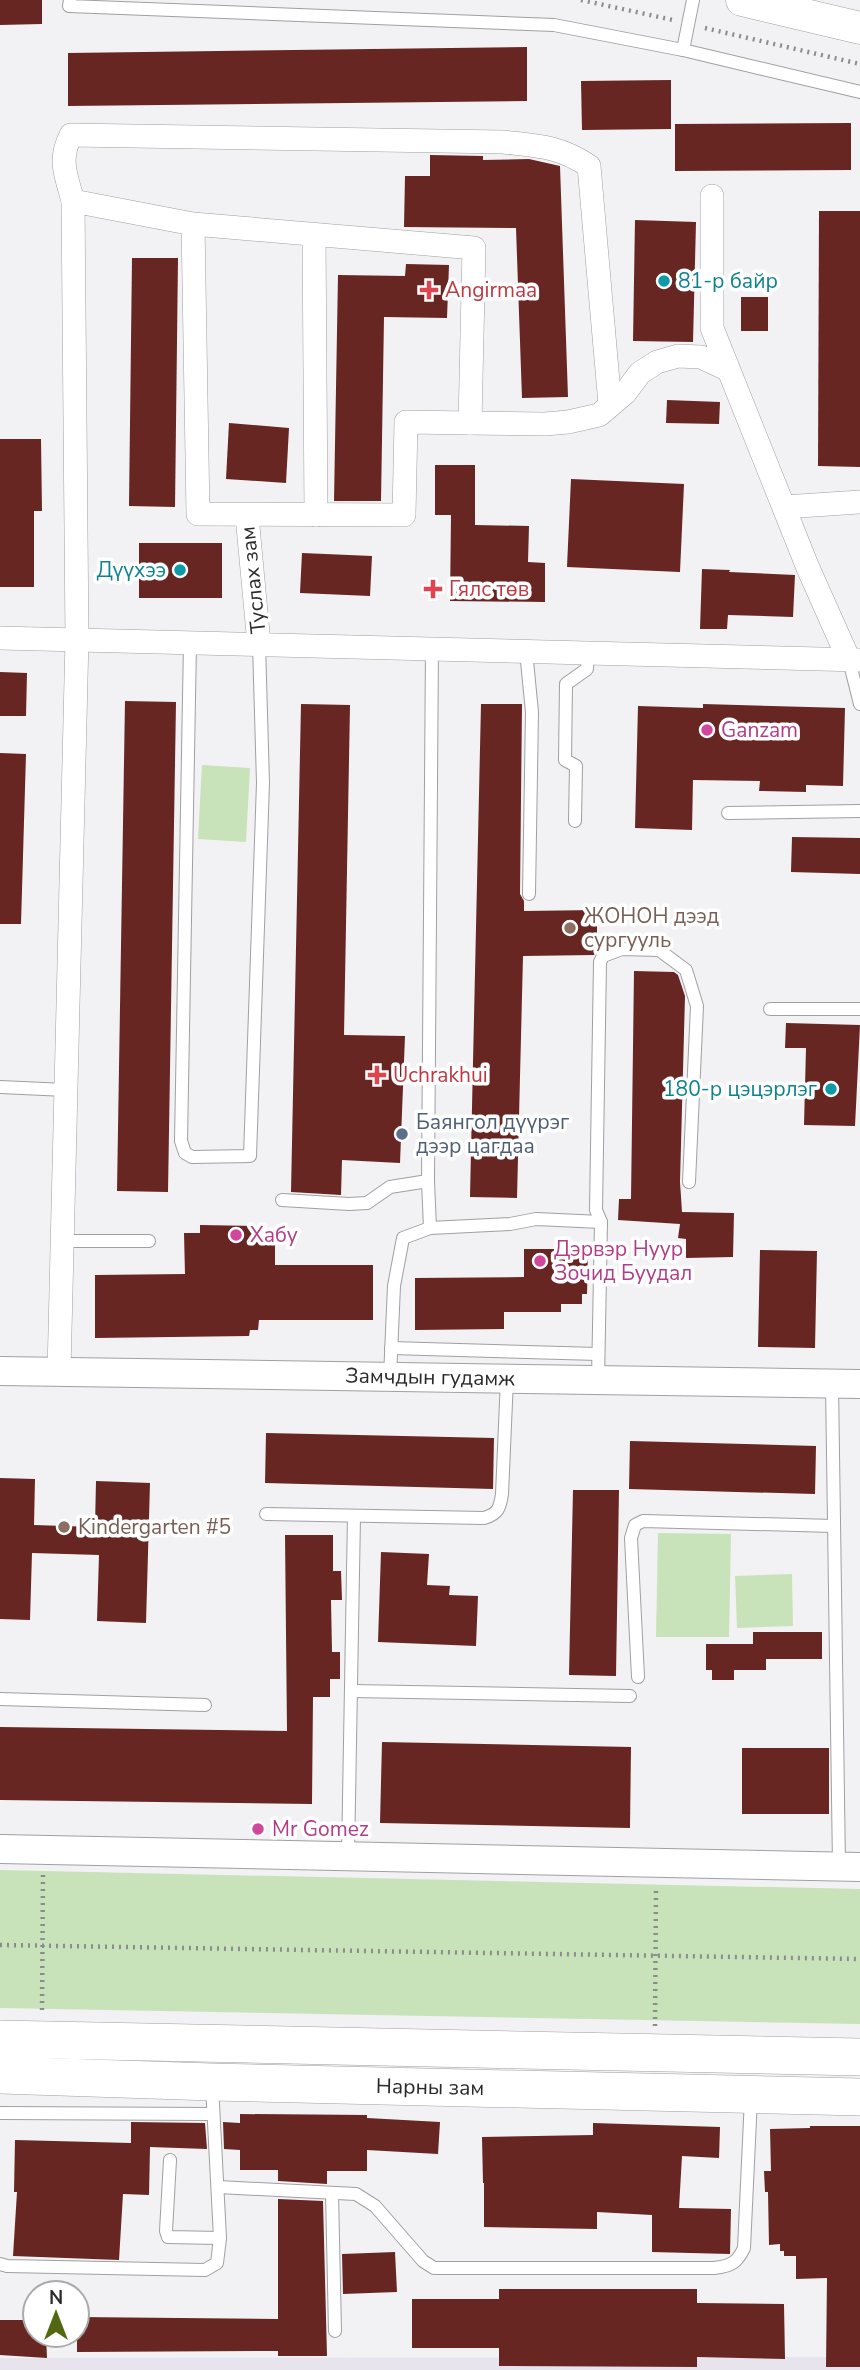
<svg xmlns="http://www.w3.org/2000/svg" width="860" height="2370" font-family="'Nunito Sans',sans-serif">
<rect width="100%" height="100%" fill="#f2f1f4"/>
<polygon fill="#e7e4ee" points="860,2357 860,2370 0,2370 0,2358"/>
<g fill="#c8e3b9">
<polygon points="202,765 250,768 246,842 198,839"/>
<polygon points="658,1533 731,1534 729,1637 656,1637"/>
<polygon points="792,1574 793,1626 737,1628 735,1576"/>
<polygon points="0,1870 860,1889 860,2024 0,2008"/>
</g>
<g fill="#672621">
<polygon points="0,0 42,0 42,24 0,25"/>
<polygon points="527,47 527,101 68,106 68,53"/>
<polygon points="671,80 671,129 582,130 581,81"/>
<polygon points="851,123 851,170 675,171 675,124"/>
<polygon points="430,155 483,156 483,160 529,159 560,166 568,397 522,398 516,228 404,227 405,176 430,176"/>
<polygon points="819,211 860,211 860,467 818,466"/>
<polygon points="635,220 696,222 693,342 633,341"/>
<polygon points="132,258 178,258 175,507 129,506"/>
<polygon points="406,264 449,265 447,318 384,317 381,501 334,501 338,275 405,276"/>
<rect x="741" y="297" width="27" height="34"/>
<polygon points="667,400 720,402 719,424 666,423"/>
<polygon points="229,423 289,428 286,483 226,479"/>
<polygon points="0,439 41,439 42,511 34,511 34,587 0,587"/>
<polygon points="435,465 475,465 475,525 529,526 528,562 545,563 545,602 450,601 451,515 435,515"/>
<polygon points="571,479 684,484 680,572 567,567"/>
<rect x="139" y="543" width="83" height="55"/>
<polygon points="302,553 372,556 370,596 300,593"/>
<polygon points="702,569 730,570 729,572 795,575 793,617 728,615 727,629 700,629"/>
<polygon points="0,672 27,673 26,716 0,716"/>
<polygon points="125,701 176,702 168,1192 117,1191"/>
<polygon points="301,704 350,705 344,1035 405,1036 400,1163 342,1160 341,1195 291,1192"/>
<polygon points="481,704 522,704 520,894 524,901 524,911 597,910 597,950 594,955 523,956 517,1198 470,1197"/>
<polygon points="703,704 845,708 843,786 806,785 806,792 759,791 760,781 693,780 692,830 635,828 638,706 703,708"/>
<polygon points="0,753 26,754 21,924 0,924"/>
<polygon points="792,837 860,838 860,874 791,872"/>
<polygon points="634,971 674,972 678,975 685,996 680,1182 682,1212 734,1213 733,1257 686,1258 686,1239 678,1238 680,1224 618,1220 619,1199 631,1199"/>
<polygon points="786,1023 860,1025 855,1126 804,1125 806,1048 785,1048"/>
<polygon points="200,1225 260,1226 260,1237 275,1237 275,1265 373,1265 373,1320 259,1320 258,1330 250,1330 249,1336 95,1338 95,1275 185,1274 184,1233 200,1233"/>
<polygon points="524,1249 588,1249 587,1294 582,1294 582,1304 561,1304 561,1312 504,1312 504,1329 415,1330 415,1278 524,1277"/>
<polygon points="760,1250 817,1251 815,1348 758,1347"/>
<polygon points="266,1433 494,1438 493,1489 265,1483"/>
<polygon points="630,1441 816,1446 815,1494 629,1489"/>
<polygon points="0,1478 35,1479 34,1525 95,1527 96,1481 150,1483 146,1623 97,1621 99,1555 32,1553 30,1620 0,1619"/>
<polygon points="573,1490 619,1490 616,1676 569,1675"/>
<polygon points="285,1535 333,1535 333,1571 341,1571 342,1600 331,1600 332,1652 340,1652 340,1679 330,1679 330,1697 313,1697 312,1804 0,1800 0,1727 287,1731"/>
<polygon points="381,1552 429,1554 427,1585 450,1586 449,1595 478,1596 476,1646 378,1642"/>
<polygon points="753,1632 822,1632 822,1659 766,1659 766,1670 734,1670 734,1680 712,1680 712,1670 706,1670 706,1644 753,1644"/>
<polygon points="382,1742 631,1747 630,1828 380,1823"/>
<rect x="742" y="1748" width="87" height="66"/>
<polygon points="240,2114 367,2115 367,2118 440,2122 438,2154 367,2150 367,2171 327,2171 327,2184 278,2181 278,2170 240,2170 240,2150 224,2149 223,2122 240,2123"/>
<polygon points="131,2122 205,2123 207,2149 150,2147 149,2195 123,2194 119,2260 13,2256 17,2192 14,2192 15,2140 131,2143"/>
<polygon points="593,2123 720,2127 719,2158 682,2156 679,2208 731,2209 730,2254 652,2252 652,2215 597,2212 597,2229 484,2227 484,2183 483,2183 482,2137 593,2135"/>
<polygon points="810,2126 860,2126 860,2367 826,2367 827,2278 796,2279 796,2256 784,2256 784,2251 780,2251 780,2244 769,2245 768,2192 765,2192 764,2171 771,2171 770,2129 810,2128"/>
<polygon points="278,2199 323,2201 327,2356 278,2356 278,2351 77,2352 77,2317 278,2319"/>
<polygon points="395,2252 397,2292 343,2294 342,2254"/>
<polygon points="499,2289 697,2289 697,2303 784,2304 785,2359 697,2357 697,2367 499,2366 499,2348 412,2348 412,2299 499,2299"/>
<polygon points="0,2320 35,2320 35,2335 46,2335 47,2358 0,2355"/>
</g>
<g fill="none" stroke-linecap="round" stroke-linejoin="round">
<g stroke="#a09fa2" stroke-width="14">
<g id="service">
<polyline points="70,0 69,6 554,25 683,50 860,92"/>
<polyline points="683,50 693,0"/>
<polyline points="190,643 181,1141 185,1153 192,1157 250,1156 263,783 259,644"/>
<polyline points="526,651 532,712 529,894"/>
<polyline points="849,660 860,704"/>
<polyline points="728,813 860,811"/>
<polyline points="575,821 576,766 565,760 566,684 587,669 588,652"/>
<polyline points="770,1009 860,1009"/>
<polyline points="0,1087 66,1090"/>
<polyline points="428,1181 432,648"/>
<polyline points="282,1200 349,1204 367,1203 390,1187 428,1181 430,1228 510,1224 536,1219 601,1222 598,1380"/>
<polyline points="601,1222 596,1210 600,962 603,956 622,949 659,950 686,970 697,1006 689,1182"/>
<polyline points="62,1241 149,1241"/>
<polyline points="391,1348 598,1354"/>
<polyline points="390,1377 394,1286 403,1238 430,1228"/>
<polyline points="832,1384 839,1866"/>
<path d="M 266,1514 L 484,1518 C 498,1514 500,1508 502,1494 L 507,1379"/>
<polyline points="638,1677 631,1538 635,1525 643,1521 834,1526"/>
<polyline points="352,1691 630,1696"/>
<polyline points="0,1699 205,1705"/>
<polyline points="348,1856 354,1516"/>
<polyline points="0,2113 213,2114"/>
<polyline points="170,2160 166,2231 168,2237 220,2238"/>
<path d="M 218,2187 L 356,2194 L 375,2206 L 423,2261 L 434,2268 L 714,2268 C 731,2266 737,2263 744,2248 L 751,2098"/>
<polyline points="332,2193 335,2331"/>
<polyline points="0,2264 7,2266 205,2270 217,2263 220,2238 212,2085"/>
</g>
</g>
<g stroke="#a09fa2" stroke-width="24">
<g id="minor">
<polyline points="712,196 712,328 808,568 849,660"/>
<path d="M 73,201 C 66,175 58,160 71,135 L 503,142 C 538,146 559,146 589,166 L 610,404"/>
<polyline points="314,235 316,515"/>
<polyline points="470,423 545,424 568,422 599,415 625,393 640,373 657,362 678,356 701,357 727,369"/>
<polyline points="784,507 860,502"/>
<polyline points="247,516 259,644"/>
<polyline points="0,638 860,660"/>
<polyline points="59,1372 77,639 73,201 193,224 474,248 470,423 406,422 404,515 198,514 193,224"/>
</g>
</g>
<g stroke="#a09fa2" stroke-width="30">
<g id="tertiary">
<polyline points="0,1371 860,1384"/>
<polyline points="0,1849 860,1867"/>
</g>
</g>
<g stroke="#a09fa2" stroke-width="33">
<polyline id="secondary" points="742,0 860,28"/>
</g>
<g stroke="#a09fa2" stroke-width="38">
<g id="primary">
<polyline points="0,2039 860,2057"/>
<polyline points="0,2075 212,2082 860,2097"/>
</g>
</g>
<g stroke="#8c8b8d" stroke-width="4.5" stroke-dasharray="2 5" stroke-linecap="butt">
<polyline points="581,0 673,20"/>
<polyline points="705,28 860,64"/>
<polyline points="0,1945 860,1959"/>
<polyline points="42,2010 43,1875"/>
<polyline points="655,2026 656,1887"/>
</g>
<use href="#service" stroke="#fff" stroke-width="12"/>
<use href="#minor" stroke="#fff" stroke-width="23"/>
<use href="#tertiary" stroke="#fff" stroke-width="28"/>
<use href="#secondary" stroke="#fff" stroke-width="32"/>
<use href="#primary" stroke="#fff" stroke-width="37"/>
</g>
<g fill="#0f9aa8" stroke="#fff" stroke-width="2.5">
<circle cx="664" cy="281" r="7"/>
<circle cx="180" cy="570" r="7"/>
<circle cx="831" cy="1089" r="7"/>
</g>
<g fill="#e0444e" stroke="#fff" stroke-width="2.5">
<path d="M425.5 279.5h7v7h7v7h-7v7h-7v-7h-7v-7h7z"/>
<path d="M429.5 578.5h7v7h7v7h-7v7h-7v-7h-7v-7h7z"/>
<path d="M373.5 1064.5h7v7h7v7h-7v7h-7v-7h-7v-7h7z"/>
</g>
<g fill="#d1479c" stroke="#fff" stroke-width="2.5">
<circle cx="707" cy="730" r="7"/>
<circle cx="236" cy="1235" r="7"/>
<circle cx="540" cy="1261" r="7"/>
<circle cx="258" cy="1829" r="7"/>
</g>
<g fill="#8d6e63" stroke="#fff" stroke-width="2.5">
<circle cx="570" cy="928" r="7"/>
<circle cx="64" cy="1527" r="7"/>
</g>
<circle fill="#5c6f8a" stroke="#fff" stroke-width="2.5" cx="402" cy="1134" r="7"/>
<g text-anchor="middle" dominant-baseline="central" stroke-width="7" stroke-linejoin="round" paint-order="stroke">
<g font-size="21" fill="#0d838f" stroke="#fff" text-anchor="end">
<text x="678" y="281" text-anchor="start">81-р байр</text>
<text x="166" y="570">Дүүхээ</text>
<text x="817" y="1089">180-р цэцэрлэг</text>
</g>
<g font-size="21" fill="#be3a42" stroke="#fff" text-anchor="start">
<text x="445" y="290">Angirmaa</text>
<text x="449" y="589">Гялс төв</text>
<text x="393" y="1075">Uchrakhui</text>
</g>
<g font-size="21" fill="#2a2a2b" stroke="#fff">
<text transform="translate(253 580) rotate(-96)">Туслах зам</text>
<text transform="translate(430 1377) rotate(1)">Замчдын гудамж</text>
<text transform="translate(430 2087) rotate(1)">Нарны зам</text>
</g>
<g font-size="21" fill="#b23c85" stroke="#fff" text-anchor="start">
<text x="721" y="730">Ganzam</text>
<text x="250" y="1235">Хабу</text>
<text x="554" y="1249">Дэрвэр Нуур<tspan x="554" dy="24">Зочид Буудал</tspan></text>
<text x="272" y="1829">Mr Gomez</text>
</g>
<g font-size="21" fill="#785e54" stroke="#fff" text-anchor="start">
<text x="584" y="916">ЖОНОН дээд<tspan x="584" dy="24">сургууль</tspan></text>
<text x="78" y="1527">Kindergarten #5</text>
</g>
<g font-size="21" fill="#4e5e75" stroke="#fff" text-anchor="start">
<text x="416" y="1122">Баянгол дүүрэг<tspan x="416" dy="24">дээр цагдаа</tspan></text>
</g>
</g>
<g transform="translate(56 2314)"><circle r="33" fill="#ffffff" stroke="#aaaaaa" stroke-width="2"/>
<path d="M0-5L12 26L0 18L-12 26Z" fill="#546814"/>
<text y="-10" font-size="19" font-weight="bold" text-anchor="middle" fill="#2a2a2b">N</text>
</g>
</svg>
